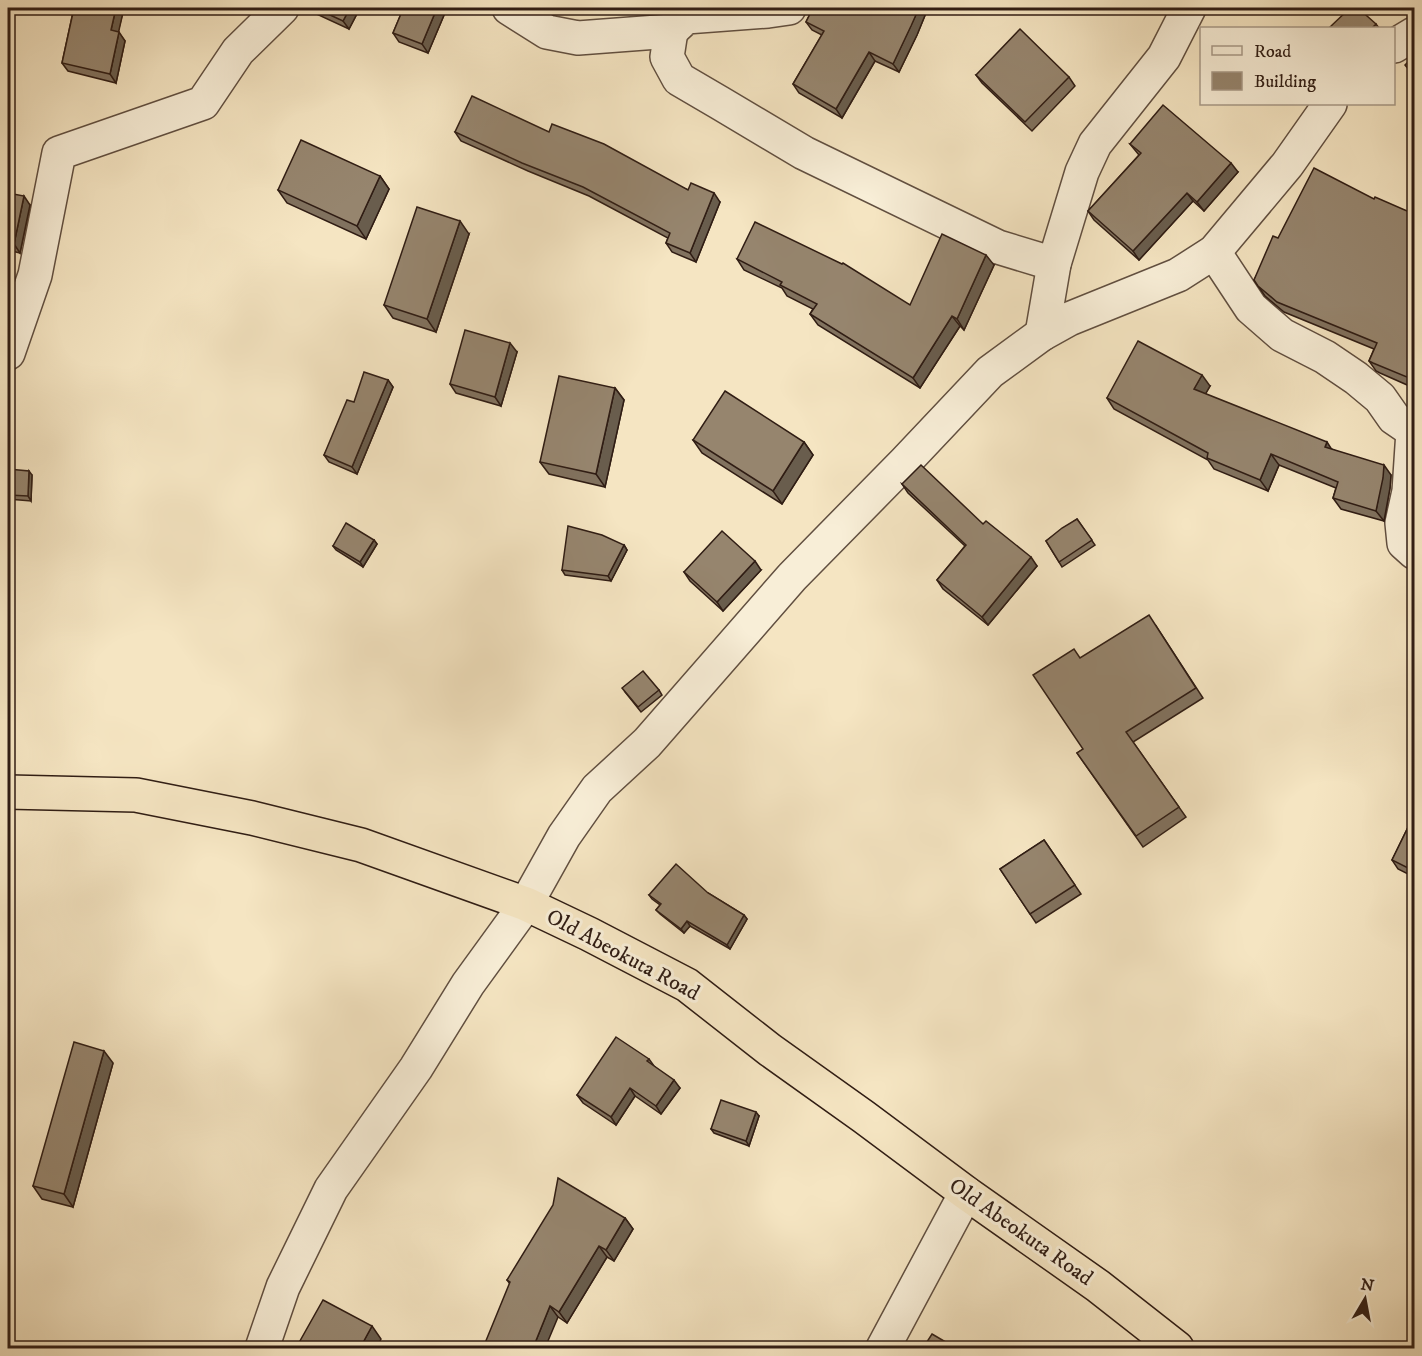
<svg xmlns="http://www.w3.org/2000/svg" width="1422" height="1356" font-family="'IM FELL DW Pica',serif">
<rect width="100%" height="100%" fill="#f5e5c2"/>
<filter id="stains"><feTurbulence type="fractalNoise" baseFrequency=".00333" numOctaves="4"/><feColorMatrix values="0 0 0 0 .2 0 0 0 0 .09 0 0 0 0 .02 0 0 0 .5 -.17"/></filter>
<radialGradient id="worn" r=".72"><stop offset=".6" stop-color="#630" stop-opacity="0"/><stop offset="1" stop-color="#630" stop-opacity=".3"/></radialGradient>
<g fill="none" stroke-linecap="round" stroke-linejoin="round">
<g stroke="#614f40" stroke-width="36">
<g id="minor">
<polyline points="509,8 547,32 578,38 671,31 686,17 768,11 789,8"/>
<polyline points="671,31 667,57 679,79 720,103 804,153 998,247 1054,264"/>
<polyline points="1394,46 1414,34"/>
<polyline points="1214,252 1251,308 1282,335 1325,357 1356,378 1380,398 1394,418 1413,431 1409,491 1402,523 1404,543 1414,552"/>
<polyline points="1042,334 1054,264 1082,172 1095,144 1164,57 1189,8"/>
<polyline points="8,353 35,275 59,153 203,103 238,51 282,8"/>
<polyline points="262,1348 283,1287 331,1189 416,1068 468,984 526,904 564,836 597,789 647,743 792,577 905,462 990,372 1042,334 1069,319 1178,275 1214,252 1287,165 1330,104"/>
<polyline points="883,1348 966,1193"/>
</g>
</g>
<g stroke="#301d14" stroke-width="36">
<polyline id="highway" points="8,792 136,795 252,818 361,845 526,904 589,934 687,985 770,1050 864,1117 966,1193 1098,1286 1177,1348"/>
</g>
<use href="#minor" stroke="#f8eed7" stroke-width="33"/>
<use href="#highway" stroke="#f5e5c2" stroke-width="33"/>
</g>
<g fill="#81725f" stroke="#301d14" stroke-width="1.5">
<polygon points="58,8 124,8 118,32 125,41 116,83 68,71 62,63 73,12"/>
<polygon points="309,8 360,8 349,29 312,12"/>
<polygon points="387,8 447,8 428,53 399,42 393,33 401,14"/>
<polygon points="640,8 669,8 663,13 658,13"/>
<polygon points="813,8 928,8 917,35 899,72 875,61 842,118 799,93 793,84 822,35 812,30 806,22"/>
<polygon points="976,75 1069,77 1075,86 1032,131 982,83"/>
<polygon points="455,132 549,132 688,190 720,202 696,262 672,252 666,243 668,238 589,196 528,171 461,141"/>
<polygon points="1130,144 1238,172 1204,211 1193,201 1139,260 1094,220 1088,211 1139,155"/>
<polygon points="380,176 389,189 366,239 287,203 278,190"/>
<polygon points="8,193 30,205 20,253 8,250"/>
<polygon points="1374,199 1414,214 1414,388 1380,373 1376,371 1369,361 1374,349 1284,312 1265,296 1254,280 1278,238"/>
<polygon points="469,234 436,332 393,318 384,305"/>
<polygon points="737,259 910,305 994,265 964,330 960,326 920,388 818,325 810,314 813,309 787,296 782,288 744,270"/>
<polygon points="517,352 501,406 456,393 450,384"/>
<polygon points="388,380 393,387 357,474 329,462 324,455 354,402"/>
<polygon points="1210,386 1205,394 1391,475 1390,488 1384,521 1341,509 1333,498 1336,488 1279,465 1268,491 1214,469 1208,460 1114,409 1107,398"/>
<polygon points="615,388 624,400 605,487 549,474 540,462"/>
<polygon points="693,440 804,442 813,455 782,504 702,453"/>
<polygon points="8,469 32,475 31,501 8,499"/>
<polygon points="902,484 983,524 1037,566 988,625 943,589 937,580 965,546 908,493"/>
<polygon points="1077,519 1095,545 1062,567 1046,541"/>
<polygon points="374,540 377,544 363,567 336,550 333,546"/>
<polygon points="624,545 627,550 611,581 565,575 562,570"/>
<polygon points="761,570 723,611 690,581 684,572"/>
<polygon points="1156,626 1203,698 1133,742 1186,817 1143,847 1077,753 1083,749"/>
<polygon points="659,690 662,695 641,712 625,692"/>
<polygon points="1414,815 1414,877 1398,869 1392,860"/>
<polygon points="1044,840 1081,894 1036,923 1000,869"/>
<polygon points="708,893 744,915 747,919 730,949 690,926 684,933 660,914 656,910 660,905 652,899 649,895"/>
<polygon points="649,1059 654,1066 680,1088 661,1114 635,1096 616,1125 583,1103 577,1095"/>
<polygon points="113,1063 73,1207 42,1199 33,1186"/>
<polygon points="759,1116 749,1146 714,1133 711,1129"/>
<polygon points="625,1218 633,1229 614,1261 607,1257 567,1323 510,1284 507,1280"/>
</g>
<g fill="#695d4d" stroke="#301d14" stroke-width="1.5">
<polygon points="116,8 124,8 117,39 111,30"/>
<polygon points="350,8 360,8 349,29 343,21"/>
<polygon points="437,8 447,8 428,53 422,44"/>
<polygon points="919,8 928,8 917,35 899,72 893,64"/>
<polygon points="1376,24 1379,28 1372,28"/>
<polygon points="119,32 125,41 116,83 110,74"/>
<polygon points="869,52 875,61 842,118 836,109"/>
<polygon points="8,66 13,74 8,94"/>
<polygon points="1231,163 1238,172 1204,211 1197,202"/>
<polygon points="380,176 389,189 366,239 357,226"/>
<polygon points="714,193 720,202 696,262 690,253"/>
<polygon points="1187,193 1193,201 1139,260 1133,251"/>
<polygon points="24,196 30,205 20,253 14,244"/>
<polygon points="460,221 469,234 436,332 427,319"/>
<polygon points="986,255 994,265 964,330 957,319"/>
<polygon points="952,316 960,326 920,388 913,378"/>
<polygon points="510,343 517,352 501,406 495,397"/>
<polygon points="1202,375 1210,386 1202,400 1194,389"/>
<polygon points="388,380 393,387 357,474 352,467"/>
<polygon points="615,388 624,400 605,487 596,474"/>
<polygon points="804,442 813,455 782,504 773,491"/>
<polygon points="1327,442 1334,453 1325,447"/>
<polygon points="1271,454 1279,465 1268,491 1260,480"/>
<polygon points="1384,465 1391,475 1390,488 1384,521 1376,511"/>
<polygon points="29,471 32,475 31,501 28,496"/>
<polygon points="374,540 377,544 363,567 360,562"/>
<polygon points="624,545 627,550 611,581 608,576"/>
<polygon points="1031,557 1037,566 988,625 982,617"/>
<polygon points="755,561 761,570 723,611 717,602"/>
<polygon points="744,915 747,919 730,949 727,945"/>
<polygon points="687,921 690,926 684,933 681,929"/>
<polygon points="104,1051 113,1063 73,1207 64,1194"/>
<polygon points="674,1080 680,1088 661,1114 656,1106"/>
<polygon points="630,1088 635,1096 616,1125 611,1117"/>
<polygon points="756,1112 759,1116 749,1146 746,1141"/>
<polygon points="625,1218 633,1229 614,1261 606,1250"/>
<polygon points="599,1246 607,1257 567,1323 559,1312"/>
<polygon points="550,1306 558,1317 545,1348 533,1348"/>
<polygon points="372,1326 381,1339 376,1348 360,1348"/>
</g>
<g fill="#96856e" stroke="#301d14" stroke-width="1.5">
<polygon points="74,8 116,8 111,30 119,32 110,74 62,63"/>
<polygon points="315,8 350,8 343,21"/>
<polygon points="400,8 437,8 422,44 393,33 403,9"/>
<polygon points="813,8 919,8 911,26 893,64 869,52 836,109 793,84 824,31 806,22"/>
<polygon points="1350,8 1358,8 1376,24 1372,28 1329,28"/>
<polygon points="1020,29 1069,77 1025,122 976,75"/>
<polygon points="1414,56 1414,76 1405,65"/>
<polygon points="472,96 549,132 552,124 604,144 688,190 691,183 714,193 690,253 666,243 670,233 583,187 522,163 455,132"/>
<polygon points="1163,105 1231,163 1197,202 1187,193 1133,251 1088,211 1141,153 1130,144"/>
<polygon points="301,140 380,176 357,226 278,190"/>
<polygon points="1314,168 1374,199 1375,197 1414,214 1414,380 1373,363 1369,361 1377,343 1277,302 1258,286 1254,280 1273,236 1278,238"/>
<polygon points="8,193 24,196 14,244 8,243"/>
<polygon points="417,207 460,221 427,319 384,305"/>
<polygon points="755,222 842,264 843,263 910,305 942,234 986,255 957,319 952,316 913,378 810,314 817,304 780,285 782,282 737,259"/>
<polygon points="465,330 510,343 495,397 450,384"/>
<polygon points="1138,341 1202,375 1194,389 1327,442 1325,447 1384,465 1383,478 1376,511 1333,498 1338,482 1271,454 1260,480 1207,458 1208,453 1107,398"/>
<polygon points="364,372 388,380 352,467 324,455 347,400 354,402"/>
<polygon points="559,376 615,388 596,474 540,462"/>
<polygon points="725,391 804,442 773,491 693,440"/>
<polygon points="921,465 983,524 986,521 1031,557 982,617 937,580 966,545 902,484"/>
<polygon points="8,469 29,471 28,496 8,495"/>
<polygon points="1077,519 1092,540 1059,562 1046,541 1062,528"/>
<polygon points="346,523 374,540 360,562 333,546"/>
<polygon points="568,526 602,535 624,545 608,576 562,570"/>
<polygon points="722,531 755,561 717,602 684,572"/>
<polygon points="1149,615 1196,688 1126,732 1179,807 1136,836 1077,753 1083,749 1033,675 1074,649 1080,658"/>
<polygon points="643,671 659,690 638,707 622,688"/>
<polygon points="1414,815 1414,871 1392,860"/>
<polygon points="1044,840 1075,885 1030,914 1000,869"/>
<polygon points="676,864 708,893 744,915 727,945 687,921 681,929 656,910 661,904 649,895"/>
<polygon points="616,1037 649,1059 647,1061 674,1080 656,1106 630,1088 611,1117 577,1095"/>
<polygon points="74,1042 104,1051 64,1194 33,1186"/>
<polygon points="721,1100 756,1112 746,1141 711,1129"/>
<polygon points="558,1178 625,1218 606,1250 599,1246 559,1312 550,1306 533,1348 483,1348 510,1282 507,1280 553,1205"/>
<polygon points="323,1300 372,1326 360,1348 296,1348"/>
<polygon points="932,1334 956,1348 923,1348"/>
</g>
<g text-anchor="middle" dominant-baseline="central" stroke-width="6" stroke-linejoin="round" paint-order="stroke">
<g font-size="22" fill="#301d14" stroke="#f8eed7">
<text transform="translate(623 955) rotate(28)">Old Abeokuta Road</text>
<text transform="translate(1021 1232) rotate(35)">Old Abeokuta Road</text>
</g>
</g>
<rect width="1422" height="1356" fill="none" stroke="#f5e5c2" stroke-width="30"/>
<rect x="9" y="9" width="1404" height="1338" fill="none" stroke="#301d14" stroke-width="3"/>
<rect x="15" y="15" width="1392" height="1326" fill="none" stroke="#301d14" stroke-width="1.5"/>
<rect x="1200" y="27" width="195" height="78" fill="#f8eed7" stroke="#a89a89" stroke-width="1.5"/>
<rect x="1212" y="46" width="30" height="9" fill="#f8eed7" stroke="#a89a89" stroke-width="1.5"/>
<text x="1254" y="57" font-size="18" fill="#301d14">Road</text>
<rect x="1212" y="72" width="30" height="18" fill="#96856e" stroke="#a89a89" stroke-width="1.5"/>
<text x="1254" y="87" font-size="18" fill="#301d14">Building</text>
<g transform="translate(1365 1299) rotate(10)" stroke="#f8eed7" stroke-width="4.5" paint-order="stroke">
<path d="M0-4.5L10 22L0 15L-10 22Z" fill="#301d14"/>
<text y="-9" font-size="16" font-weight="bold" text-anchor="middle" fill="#301d14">N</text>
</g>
<rect width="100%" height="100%" filter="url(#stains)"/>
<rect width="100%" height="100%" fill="url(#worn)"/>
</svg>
